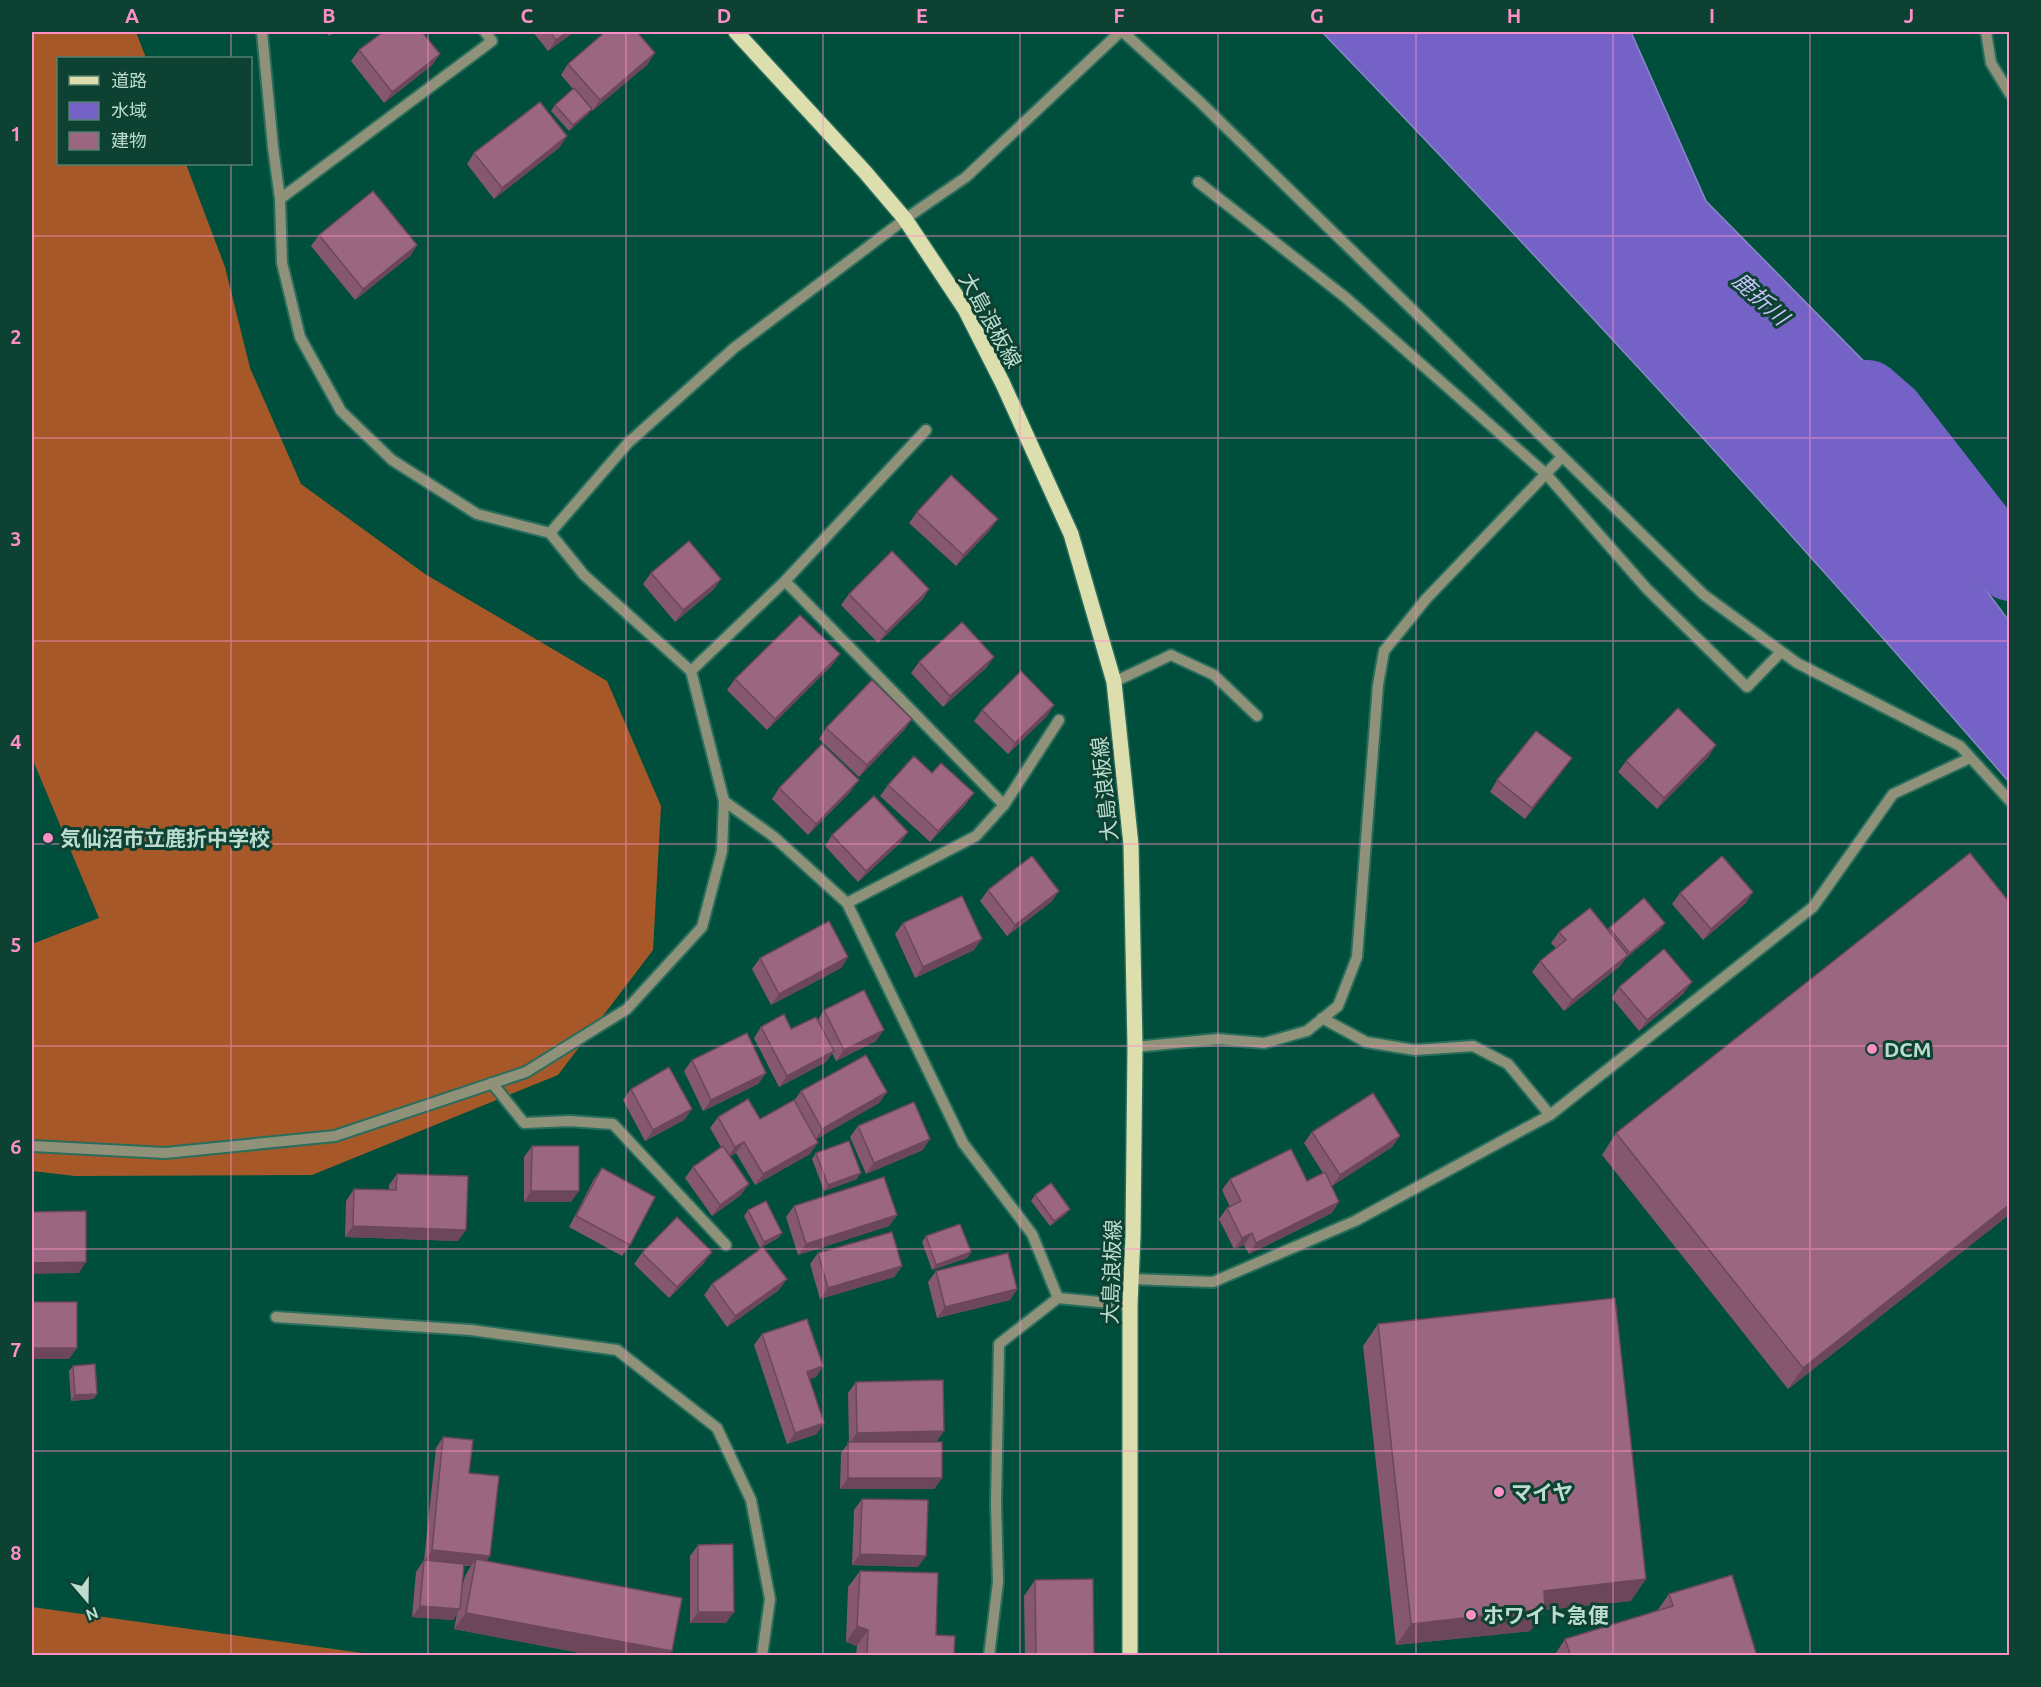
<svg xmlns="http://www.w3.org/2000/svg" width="2041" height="1687" font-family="Ubuntu,'Noto Sans JP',sans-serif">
<rect width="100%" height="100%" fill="#004f3c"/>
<g fill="#a75828">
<polygon points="32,32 136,32 146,58 58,58 58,164 186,164 225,267 250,368 301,484 425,574 607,681 661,806 653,950 558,1075 312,1175 75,1176 32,1171 32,944 99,918 32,758"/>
<polygon points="32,1607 377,1655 32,1655"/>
</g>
<path fill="#7562c7" stroke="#8a87c9" stroke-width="1.5" d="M 1322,32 L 1631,32 L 1706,201 L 1901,399 L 1977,578 L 2009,621 L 2009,782 C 1787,526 1557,276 1322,32 Z"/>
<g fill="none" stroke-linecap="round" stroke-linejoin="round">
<polyline stroke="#7562c7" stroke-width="68" points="1868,394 1891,414 2010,567"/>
<g stroke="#296e5c" stroke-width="14">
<g id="minor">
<polyline points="262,32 273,147 280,199 282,263 300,337 341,411 392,460 477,514 550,533 584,575 691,671"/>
<polyline points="1123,32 1198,100 1704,595 1797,663 1960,746 2010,801"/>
<polyline points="1986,32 1991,63 2010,94"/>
<polyline points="1198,182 1345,297 1546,474 1647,589 1747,687 1781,652"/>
<polyline points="280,199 492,41 485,32"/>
<polyline points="550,533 628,443 734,348 905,219 966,177 1120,32"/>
<polyline points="785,581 1004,805"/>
<polyline points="1114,682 1171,655 1214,675 1257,716"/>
<polyline points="724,801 773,836 847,903 963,1143 1032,1234 1058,1298 999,1344 996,1503 998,1582 989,1656"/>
<polyline points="847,903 976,836 1004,805 1059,720"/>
<polyline points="1322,1018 1366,1042 1415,1050 1473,1046 1508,1064 1550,1115"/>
<polyline points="1135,1047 1218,1039 1264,1043 1307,1031 1338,1006 1357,957 1378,685 1384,651 1426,599 1562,457"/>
<polyline points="492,1083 524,1123 569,1121 613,1124 726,1245"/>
<polyline points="32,1146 165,1153 335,1136 526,1072 627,1009 702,927 722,851 724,801 691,671 785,581 926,430"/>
<polyline points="1131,1279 1213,1282 1355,1221 1550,1115 1813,907 1893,794 1970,758"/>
<polyline points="1058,1298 1130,1305"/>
<polyline points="276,1317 471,1330 617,1350 717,1428 751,1500 770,1599 762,1656"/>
</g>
</g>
<g stroke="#296e5c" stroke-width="18">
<polyline id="major" points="736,32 865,172 905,219 965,309 1003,384 1071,534 1114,682 1131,845 1135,1047 1133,1236 1130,1305 1130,1656"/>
</g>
<use href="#minor" stroke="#909179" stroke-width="10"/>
<use href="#major" stroke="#dddead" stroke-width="15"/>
</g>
<g fill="#85586e" fill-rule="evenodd">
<polygon points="325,32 336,32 329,36"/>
<polygon points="533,32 574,32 548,51"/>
<polygon points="359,50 440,54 432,65 384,103 351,61"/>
<polygon points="568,64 648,64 592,111 591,110 588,114 569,131 551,111 555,105 573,89 561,75"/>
<polygon points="560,147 494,199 467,164 474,153"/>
<polygon points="319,235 417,245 410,256 355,300 311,246"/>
<polygon points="917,512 990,530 956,566 909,523"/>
<polygon points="651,573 721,579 713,590 675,622 643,584"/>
<polygon points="929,589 922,600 878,643 841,605 849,594"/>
<polygon points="840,654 832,665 767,730 727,690 735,679"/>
<polygon points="994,657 986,668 943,707 911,673 919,662"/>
<polygon points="982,710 1047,716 1008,754 974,721"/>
<polygon points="912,719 904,730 859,777 819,739 826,728"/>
<polygon points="1709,756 1657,809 1618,772 1626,761"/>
<polygon points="1564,769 1525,819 1490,792 1497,780"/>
<polygon points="888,785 966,804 930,842 880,796"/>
<polygon points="779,788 851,791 808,835 772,799"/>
<polygon points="908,832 900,843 858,882 825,846 832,835"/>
<polygon points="988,890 1059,891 1051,902 1007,936 980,901"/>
<polygon points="1680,893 1746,903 1703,940 1672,904"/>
<polygon points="2010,903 2010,1214 1788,1389 1602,1155 1616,1133"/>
<polygon points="903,923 974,950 915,978 895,934"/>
<polygon points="1609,928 1661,929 1626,958 1620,966 1564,1011 1532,972 1540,961 1556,948 1551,943 1559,932 1608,930"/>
<polygon points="848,957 841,968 771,1005 752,969 760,958"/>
<polygon points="1619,987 1684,993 1639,1031 1612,998"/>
<polygon points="824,1010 876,1041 836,1061 832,1053 826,1062 779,1087 754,1038 761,1027 791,1029 818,1020"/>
<polygon points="692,1060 766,1073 758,1084 703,1111 684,1071"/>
<polygon points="631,1089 692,1109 684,1120 645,1141 623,1100"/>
<polygon points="801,1091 887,1092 879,1103 816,1139 810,1154 755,1185 736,1153 730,1156 741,1195 712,1216 685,1178 693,1167 721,1147 710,1128 718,1117 760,1119 794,1101"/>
<polygon points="858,1126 923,1150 866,1174 850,1137"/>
<polygon points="1312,1132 1400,1136 1392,1147 1332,1186 1332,1213 1249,1254 1244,1245 1234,1249 1219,1219 1227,1208 1230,1207 1222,1190 1230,1179 1307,1181 1323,1173 1304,1143"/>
<polygon points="532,1146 571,1202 524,1202 524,1157"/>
<polygon points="816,1153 857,1179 824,1191 812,1159"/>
<polygon points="602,1168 630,1245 622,1256 569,1227 594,1179"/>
<polygon points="397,1174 458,1241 345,1237 346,1201 354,1189 389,1190 389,1185"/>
<polygon points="1035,1195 1066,1214 1050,1226 1031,1201"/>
<polygon points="794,1206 897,1215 889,1226 798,1255 786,1217"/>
<polygon points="748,1210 782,1233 778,1238 760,1248 744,1216"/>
<polygon points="926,1236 971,1252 967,1258 932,1270 922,1242"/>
<polygon points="642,1253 704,1263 669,1298 634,1264"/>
<polygon points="818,1253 902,1266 894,1277 820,1299 810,1264"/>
<polygon points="936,1271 1017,1289 1010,1300 937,1318 928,1282"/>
<polygon points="712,1284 779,1290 727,1327 704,1295"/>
<polygon points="1378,1324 1631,1601 1545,1610 1530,1631 1396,1645 1363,1346"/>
<polygon points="762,1334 823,1366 816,1377 810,1379 817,1434 787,1444 754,1345"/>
<polygon points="73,1366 97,1394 93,1399 71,1401 69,1371"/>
<polygon points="856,1382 944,1431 936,1442 942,1478 934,1489 840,1489 841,1453 849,1442 848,1393"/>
<path d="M 443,1437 L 469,1473 L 486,1561 L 669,1656 L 596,1656 L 454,1629 L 457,1614 L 453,1620 L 412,1617 L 416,1572 L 424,1560 L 436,1448 ZM 464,1566 L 471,1566 L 465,1576 L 462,1588 Z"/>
<polygon points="862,1499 918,1567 852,1565 854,1510"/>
<polygon points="698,1545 726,1623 690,1623 690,1556"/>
<polygon points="860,1571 936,1635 954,1656 856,1656 857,1646 846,1642 848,1587"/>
<polygon points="1035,1580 1094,1656 1025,1656 1024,1596"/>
<polygon points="1669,1594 1757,1656 1554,1656 1565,1639 1657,1611"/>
</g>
<g fill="#6c475a">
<polygon points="567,32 574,32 548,51 556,40"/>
<polygon points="655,53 648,64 592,111 600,100"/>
<polygon points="440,54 432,65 384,103 392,92"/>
<polygon points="592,109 588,114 569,131 573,125"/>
<polygon points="567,136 560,147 494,199 502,188"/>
<polygon points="417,245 410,256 355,300 363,289"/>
<polygon points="998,519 990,530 956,566 963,555"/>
<polygon points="721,579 713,590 675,622 683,610"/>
<polygon points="929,589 922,600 878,643 886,632"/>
<polygon points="840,654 832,665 767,730 775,719"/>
<polygon points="994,657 986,668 943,707 950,696"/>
<polygon points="1054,705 1047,716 1008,754 1015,743"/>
<polygon points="912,719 904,730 859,777 867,765"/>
<polygon points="1716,745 1709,756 1657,809 1664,798"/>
<polygon points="1572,758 1564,769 1525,819 1532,808"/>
<polygon points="859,780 851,791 808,835 816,824"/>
<polygon points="974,793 966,804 930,842 938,831"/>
<polygon points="908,832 900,843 858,882 866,871"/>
<polygon points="1059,891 1051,902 1007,936 1015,925"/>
<polygon points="1753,892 1746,903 1703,940 1711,929"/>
<polygon points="1665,923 1661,929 1626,958 1630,953"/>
<polygon points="982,939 974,950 915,978 923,967"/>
<polygon points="1628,955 1620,966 1564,1011 1572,1000"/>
<polygon points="848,957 841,968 771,1005 779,994"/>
<polygon points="1692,982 1684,993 1639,1031 1647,1020"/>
<polygon points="884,1030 876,1041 836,1061 844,1050"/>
<polygon points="834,1051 826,1062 779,1087 787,1076"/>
<polygon points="766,1073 758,1084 703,1111 711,1100"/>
<polygon points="887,1092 879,1103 815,1140 822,1129"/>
<polygon points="692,1109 684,1120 645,1141 653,1130"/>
<polygon points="1400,1136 1392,1147 1332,1186 1340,1175"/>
<polygon points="930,1139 923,1150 866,1174 874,1163"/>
<polygon points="744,1142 736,1153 727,1158 735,1147"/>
<polygon points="818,1143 810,1154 755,1185 763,1174"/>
<polygon points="861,1173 857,1179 824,1191 828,1185"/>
<polygon points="749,1184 741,1195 712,1216 720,1205"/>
<polygon points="531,1191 579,1191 571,1202 524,1202"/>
<polygon points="1339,1202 1332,1213 1249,1254 1256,1243"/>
<polygon points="2010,1204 2010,1214 1788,1389 1803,1368"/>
<polygon points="1070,1209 1066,1214 1050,1226 1054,1221"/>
<polygon points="897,1215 889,1226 798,1255 806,1244"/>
<polygon points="353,1226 466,1230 458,1241 345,1237"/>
<polygon points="782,1233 778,1238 760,1248 764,1242"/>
<polygon points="1252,1233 1244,1245 1234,1249 1242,1238"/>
<polygon points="712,1252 704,1263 669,1298 677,1287"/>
<polygon points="971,1252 967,1258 932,1270 936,1265"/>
<polygon points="86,1262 79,1273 32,1274 32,1263"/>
<polygon points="902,1266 894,1277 820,1299 828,1288"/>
<polygon points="787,1279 779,1290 727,1327 735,1316"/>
<polygon points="1017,1289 1010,1300 937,1318 945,1307"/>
<polygon points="32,1348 77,1348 69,1359 32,1359"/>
<polygon points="823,1366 816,1377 799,1383 807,1372"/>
<polygon points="97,1394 93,1399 71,1401 75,1395"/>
<polygon points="824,1423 817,1434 787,1444 795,1433"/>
<polygon points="944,1431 936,1442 849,1444 857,1433"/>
<polygon points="848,1478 942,1478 934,1489 840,1489"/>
<polygon points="432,1550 490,1556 482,1567 476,1559 471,1566 424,1562"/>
<polygon points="860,1554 926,1556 918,1567 852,1565"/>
<polygon points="1646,1579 1631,1601 1545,1610 1530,1631 1396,1645 1411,1624 1544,1591"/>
<polygon points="420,1606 460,1609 453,1620 412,1617"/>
<polygon points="698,1612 734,1612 726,1623 690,1623"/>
<polygon points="466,1613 672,1651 669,1656 596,1656 454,1629"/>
<polygon points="857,1626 868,1630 857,1646 846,1642"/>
</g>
<g fill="#9b6680" stroke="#6c475a" stroke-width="1.5">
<polygon points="383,32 422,32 440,54 392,92 359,50"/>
<polygon points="550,32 567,32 556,40"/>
<polygon points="605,32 637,32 655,53 600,100 568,64"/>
<polygon points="574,88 592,109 573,125 555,105"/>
<polygon points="540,102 567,136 502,188 474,153"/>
<polygon points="373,191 417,245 363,289 319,235"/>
<polygon points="951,475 998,519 963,555 917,512"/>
<polygon points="689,541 721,579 683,610 651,573"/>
<polygon points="892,551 929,589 886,632 849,594"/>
<polygon points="800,615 840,654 775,719 735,679"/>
<polygon points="962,622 994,657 950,696 919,662"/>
<polygon points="1021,671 1054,705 1015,743 982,710"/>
<polygon points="872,680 912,719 867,765 826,728"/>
<polygon points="1678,708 1716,745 1664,798 1626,761"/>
<polygon points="1536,731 1572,758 1532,808 1497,780"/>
<polygon points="822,744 859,780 816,824 779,788"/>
<polygon points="914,756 932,773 941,763 974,793 938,831 888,785"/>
<polygon points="874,796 908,832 866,871 832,835"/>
<polygon points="1970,853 2010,903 2010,1204 1803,1368 1616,1133"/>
<polygon points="1032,856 1059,891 1015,925 988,890"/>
<polygon points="1722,856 1753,892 1711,929 1680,893"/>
<polygon points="962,896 982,939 923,967 903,923"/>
<polygon points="1644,898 1665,923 1630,953 1609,928"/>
<polygon points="1590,908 1628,955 1572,1000 1540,961 1566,940 1559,932"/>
<polygon points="829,921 848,957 779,994 760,958"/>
<polygon points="1664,949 1692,982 1647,1020 1619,987"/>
<polygon points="864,990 884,1030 844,1050 824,1010"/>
<polygon points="784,1014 791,1029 816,1017 834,1051 787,1076 761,1027"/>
<polygon points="747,1033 766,1073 711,1100 692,1060"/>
<polygon points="866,1055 887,1092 822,1129 801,1091"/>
<polygon points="669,1067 692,1109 653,1130 631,1089"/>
<polygon points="1373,1093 1400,1136 1340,1175 1312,1132"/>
<polygon points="748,1099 760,1119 794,1100 818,1143 763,1174 744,1142 735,1147 718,1117"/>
<polygon points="914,1102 930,1139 874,1163 858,1126"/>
<polygon points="849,1141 861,1173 828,1185 816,1153"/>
<polygon points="532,1146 579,1146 579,1191 531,1191"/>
<polygon points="723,1146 749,1184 720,1205 693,1167"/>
<polygon points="1291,1149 1307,1181 1325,1172 1339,1202 1256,1243 1252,1233 1242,1238 1227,1208 1241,1201 1230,1179"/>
<polygon points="602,1168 655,1197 630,1245 576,1216"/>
<polygon points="397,1174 468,1176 466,1230 353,1226 354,1189 396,1190"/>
<polygon points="884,1177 897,1215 806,1244 794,1206"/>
<polygon points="1051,1183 1070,1209 1054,1221 1035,1195"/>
<polygon points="766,1201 782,1233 764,1242 748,1210"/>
<polygon points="86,1211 86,1262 32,1263 32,1212"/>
<polygon points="677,1217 712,1252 677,1287 642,1253"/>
<polygon points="960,1224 971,1252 936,1265 926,1236"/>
<polygon points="892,1232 902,1266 828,1288 818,1253"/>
<polygon points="763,1247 787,1279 735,1316 712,1284"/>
<polygon points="1008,1253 1017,1289 945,1307 936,1271"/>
<polygon points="1615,1298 1646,1579 1544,1591 1545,1609 1411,1624 1378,1324"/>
<rect x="32" y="1302" width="45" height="46"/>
<polygon points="807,1319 823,1366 807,1372 824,1423 795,1433 762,1334"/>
<polygon points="95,1364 97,1394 75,1395 73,1366"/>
<polygon points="943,1380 944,1431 857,1433 856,1382"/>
<polygon points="443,1437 473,1440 469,1473 499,1476 490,1556 432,1550"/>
<rect x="848" y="1442" width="94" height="36"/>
<polygon points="862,1499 928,1500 926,1556 860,1554"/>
<polygon points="733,1544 734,1612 698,1612 698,1545"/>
<polygon points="476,1559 682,1598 672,1651 466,1613"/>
<polygon points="424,1560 464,1564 460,1609 420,1606"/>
<polygon points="860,1571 938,1573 936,1635 955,1636 954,1656 867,1656 868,1630 857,1626"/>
<polygon points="1732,1575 1757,1656 1564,1656 1570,1654 1565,1639 1673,1606 1669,1594"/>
<polygon points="1093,1579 1094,1656 1036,1656 1035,1580"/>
</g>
<path fill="none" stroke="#fb8fc6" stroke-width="1.5" stroke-opacity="0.55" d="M 231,32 L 231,58M 428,32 L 428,1656M 626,32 L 626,1656M 823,32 L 823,1656M 1020,32 L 1020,1656M 1218,32 L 1218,1656M 1416,32 L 1416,1656M 1613,32 L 1613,1656M 1810,32 L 1810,1656M 231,164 L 231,1656M 32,236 L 2010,236M 32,438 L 2010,438M 32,641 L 2010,641M 32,844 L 2010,844M 32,1046 L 2010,1046M 32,1249 L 2010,1249M 32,1451 L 2010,1451"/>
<g fill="#fb8fc6" stroke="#0d4233" stroke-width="2">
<circle cx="48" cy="838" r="6"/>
<circle cx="1872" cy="1049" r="6"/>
<circle cx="1499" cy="1492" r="6"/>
<circle cx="1471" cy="1615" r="6"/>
</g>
<g text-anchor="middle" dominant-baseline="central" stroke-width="6" stroke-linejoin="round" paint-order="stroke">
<g font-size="21" fill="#bcdccf" stroke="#0d4233">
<text transform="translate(991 320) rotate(61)">大島浪板線</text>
<text transform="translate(1104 789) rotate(-96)">大島浪板線</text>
<text transform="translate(1111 1272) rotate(-88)">大島浪板線</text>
</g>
<g font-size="21" font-weight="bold" fill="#bcdccf" stroke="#0d4233" text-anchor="start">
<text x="60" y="838">気仙沼市立鹿折中学校</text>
<text x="1884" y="1049">DCM</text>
<text x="1511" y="1492">マイヤ</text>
<text x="1483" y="1615">ホワイト急便</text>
</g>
<g font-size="22" font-style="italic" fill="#c7c2f6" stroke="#0d4233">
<text transform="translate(1761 298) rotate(42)">鹿折川</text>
</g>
</g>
<rect width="2041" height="1687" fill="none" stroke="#0d4233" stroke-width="66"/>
<rect x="57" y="57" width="195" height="108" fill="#0d4233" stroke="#538071" stroke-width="1.5"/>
<rect x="69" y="76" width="30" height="9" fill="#dddead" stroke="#538071" stroke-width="1.5"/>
<text x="111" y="87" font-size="18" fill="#bcdccf">道路</text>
<rect x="69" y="102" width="30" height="18" fill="#7562c7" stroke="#538071" stroke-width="1.5"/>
<text x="111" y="117" font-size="18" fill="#bcdccf">水域</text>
<rect x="69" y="132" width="30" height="18" fill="#9b6680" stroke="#538071" stroke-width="1.5"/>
<text x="111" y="147" font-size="18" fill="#bcdccf">建物</text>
<g transform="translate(87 1600) rotate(160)" stroke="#0d4233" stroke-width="4.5" paint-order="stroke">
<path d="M0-4.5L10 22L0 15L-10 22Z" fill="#bcdccf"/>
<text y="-9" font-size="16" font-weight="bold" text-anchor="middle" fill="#bcdccf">N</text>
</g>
<rect x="33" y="33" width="1975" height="1621" fill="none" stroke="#fb8fc6" stroke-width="2"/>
<g font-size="20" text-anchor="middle" font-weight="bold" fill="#fb8fc6">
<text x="132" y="23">A</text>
<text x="329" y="23">B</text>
<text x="527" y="23">C</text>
<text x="724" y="23">D</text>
<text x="922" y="23">E</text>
<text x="1119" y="23">F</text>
<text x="1317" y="23">G</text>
<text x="1514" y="23">H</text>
<text x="1712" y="23">I</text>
<text x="1909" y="23">J</text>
<text x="16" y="141">1</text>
<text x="16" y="344">2</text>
<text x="16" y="546">3</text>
<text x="16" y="749">4</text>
<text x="16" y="952">5</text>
<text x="16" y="1154">6</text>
<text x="16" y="1357">7</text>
<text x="16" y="1560">8</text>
</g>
</svg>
